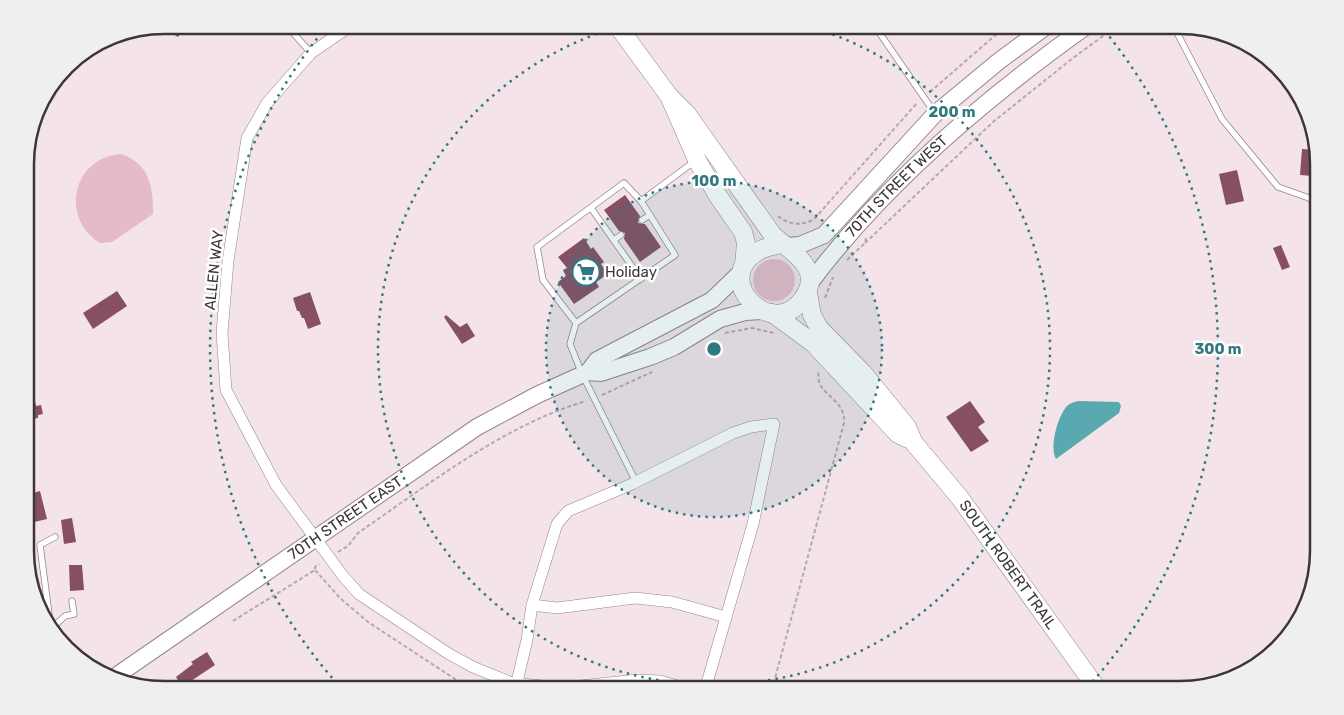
<svg xmlns="http://www.w3.org/2000/svg" width="1344" height="715" font-family="Rubik,sans-serif">
<rect width="100%" height="100%" fill="#f4e4e9"/>
<g fill="#e5bbc8">
<path d="M 121,154 C 150,164 153,187 153,214 L 112,242 L 100,243 C 59,218 73,157 121,154 Z"/>
<circle cx="774" cy="280" r="21"/>
</g>
<path fill="#58a9b0" d="M 1078,401 L 1119,402 L 1121,406 L 1119,413 L 1056,459 C 1049,446 1058,416 1067,406 C 1070,403 1075,402 1078,401 Z"/>
<g fill="#874f63">
<polygon points="185,25 178,37 159,26 163,25"/>
<polygon points="1302,149 1315,150 1313,176 1300,175"/>
<polygon points="1237,170 1244,201 1226,205 1219,174"/>
<polygon points="625,195 640,216 638,223 645,224 661,247 640,262 624,239 625,233 619,231 604,210"/>
<polygon points="584,238 591,249 593,247 604,262 601,264 608,274 596,282 599,287 574,304 558,282 566,276 563,270 567,268 558,257"/>
<polygon points="1281,245 1290,267 1282,270 1273,248"/>
<polygon points="117,291 127,306 93,329 83,313"/>
<polygon points="310,292 321,324 308,329 304,318 302,318 299,311 297,311 293,298"/>
<polygon points="446,315 460,327 467,323 475,336 462,344 444,317"/>
<polygon points="26,377 30,377 36,406 41,405 43,414 38,415 38,418 26,420"/>
<polygon points="970,401 985,422 978,427 989,441 971,452 946,417"/>
<polygon points="40,491 47,519 26,524 26,504 29,504 26,495"/>
<polygon points="72,518 76,542 64,544 61,520"/>
<polygon points="69,565 82,565 84,590 70,591"/>
<polygon points="207,652 215,665 182,687 176,677 193,664 191,662"/>
</g>
<g fill="none" stroke-linecap="round" stroke-linejoin="round">
<g stroke="#94858a" stroke-width="7">
<g id="service">
<polyline points="286,25 311,53"/>
<polyline points="874,25 934,112"/>
<polyline points="1173,25 1222,119 1278,187 1309,198 1318,208"/>
<polyline points="591,208 641,279"/>
<polyline points="642,220 650,215"/>
<polyline points="614,240 621,235"/>
<polyline points="576,323 675,255 641,201"/>
<polyline points="636,482 582,374 570,344 576,323 543,280 537,247 624,183 641,201 695,161"/>
<polyline points="51,629 65,616 74,614 72,601"/>
<polyline points="51,630 40,545 55,537"/>
</g>
</g>
<g stroke="#94858a" stroke-width="12">
<g id="minor">
<polyline points="352,25 311,53 267,103 247,138 228,261 222,333 226,390 276,485 343,576 359,594 449,654 473,667 512,683 562,688 637,680 660,681 691,690"/>
<polyline points="532,605 557,608 635,598 672,602 726,617"/>
<polyline points="515,690 527,640 532,605 557,524 568,511 632,484 733,433 751,427 774,424 753,524 705,690"/>
</g>
</g>
<g stroke="#94858a" stroke-width="18">
<g id="secondary">
<polyline points="788,246 800,245 824,235 935,114 999,61 1048,25"/>
<path id="s1" d="M 810,283 C 884,184 987,97 1088,25"/>
<polyline points="588,372 601,373 650,357 674,347 720,319 745,312 762,311"/>
<path id="s2" d="M 113,678 L 477,427 L 537,395 L 588,372 L 597,360 L 712,300 L 741,272"/>
</g>
</g>
<g stroke="#94858a" stroke-width="19">
<g id="primary">
<polyline points="617,25 669,96 698,162 718,196 743,232 746,243 744,265"/>
<path d="M 669,96 L 687,114 L 772,234 C 790,252 826,268 802,300 C 772,341 711,280 757,252 C 764,247 774,246 782,244"/>
<path id="s3" d="M 808,293 L 812,315 L 819,328 L 863,373 L 907,427 L 914,443 L 960,498 L 1098,690"/>
<polyline points="772,313 813,343 898,434 906,438"/>
</g>
</g>
<g stroke="#b5a9ad" stroke-width="2" stroke-dasharray="4 2.5" stroke-linecap="butt">
<polyline points="930,92 1007,25"/>
<path d="M 778,216 C 789,225 803,227 815,218 L 917,103"/>
<polyline points="865,243 993,122 1073,58 1118,25"/>
<polyline points="847,260 865,243 866,238"/>
<polyline points="825,298 833,277"/>
<polyline points="725,333 752,328 774,333"/>
<polyline points="602,395 652,372"/>
<path d="M 338,552 L 348,546 L 358,533 C 428,485 504,425 586,401"/>
<polyline points="315,570 340,598 368,622 455,679 485,690"/>
<polyline points="233,621 315,570 315,567 319,564"/>
<path d="M 775,690 L 774,682 L 844,423 C 846,396 813,396 819,370"/>
</g>
<use href="#service" stroke="#fff" stroke-width="5.5"/>
<use href="#minor" stroke="#fff" stroke-width="11"/>
<use href="#secondary" stroke="#fff" stroke-width="16"/>
<use href="#primary" stroke="#fff" stroke-width="18"/>
</g>
<circle cx="714" cy="349" r="168" fill="#317980" fill-opacity=".12"/>
<g fill="none" stroke="#317980" stroke-width="2.5" stroke-dasharray="2.5 5">
<circle cx="714" cy="349" r="168"/>
<path d="M804 25A336 336 0 1 1 624 25"/>
<path d="M342 689A504 504 0 0 1 328 25M1100 25A504 504 0 0 1 1086 689"/>
</g>
<defs>
<g id="supermarket-ring" transform="scale(1.4375)"><circle r="9.5" fill="#fff" stroke="#317980" stroke-width="1.5"/><path d="M-6-5.5h2.5l.6 2H6L4.5 2H-2.5L-4.4-4H-6ZM-1.5 3.2a1.3 1.3 0 1 0 .1 0ZM3 3.2a1.3 1.3 0 1 0 .1 0Z" fill="#317980"/></g>
</defs>
<g fill-rule="evenodd">
<use href="#supermarket-ring" x="586" y="272"/>
</g>
<g text-anchor="middle" dominant-baseline="central" stroke-width="5" stroke-linejoin="round" paint-order="stroke">
<g font-size="15" fill="#3c3638" stroke="#fff">
<text stroke="none"><textPath href="#s1" startOffset="130">70TH STREET WEST</textPath></text>
<text transform="translate(214 270) rotate(-84)">ALLEN WAY</text>
<text stroke="none"><textPath href="#s2" startOffset="282">70TH STREET EAST</textPath></text>
<text stroke="none"><textPath href="#s3" startOffset="341">SOUTH ROBERT TRAIL</textPath></text>
</g>
<g font-size="15" fill="#3c3638" stroke="#fff" text-anchor="start">
<text x="605" y="272">Holiday</text>
</g>
</g>
<path d="M0 0H1344V715H0ZM164 34H1180A130 130 0 0 1 1310 164V551A130 130 0 0 1 1180 681H164A130 130 0 0 1 34 551V164A130 130 0 0 1 164 34Z" fill="#efefef" fill-rule="evenodd"/>
<path fill="none" stroke="#3c3638" stroke-width="2.5" d="M164 34H1180A130 130 0 0 1 1310 164V551A130 130 0 0 1 1180 681H164A130 130 0 0 1 34 551V164A130 130 0 0 1 164 34Z"/>
<circle cx="714" cy="349" r="8" fill="#317980" stroke="#fff" stroke-width="2.5"/>
<g font-size="15" text-anchor="middle" font-weight="bold" fill="#317980" stroke="#fff" stroke-width="5" stroke-linejoin="round" paint-order="stroke">
<text x="952" y="117">200 m</text>
<text x="714" y="186">100 m</text>
<text x="1218" y="354">300 m</text>
</g>
</svg>
